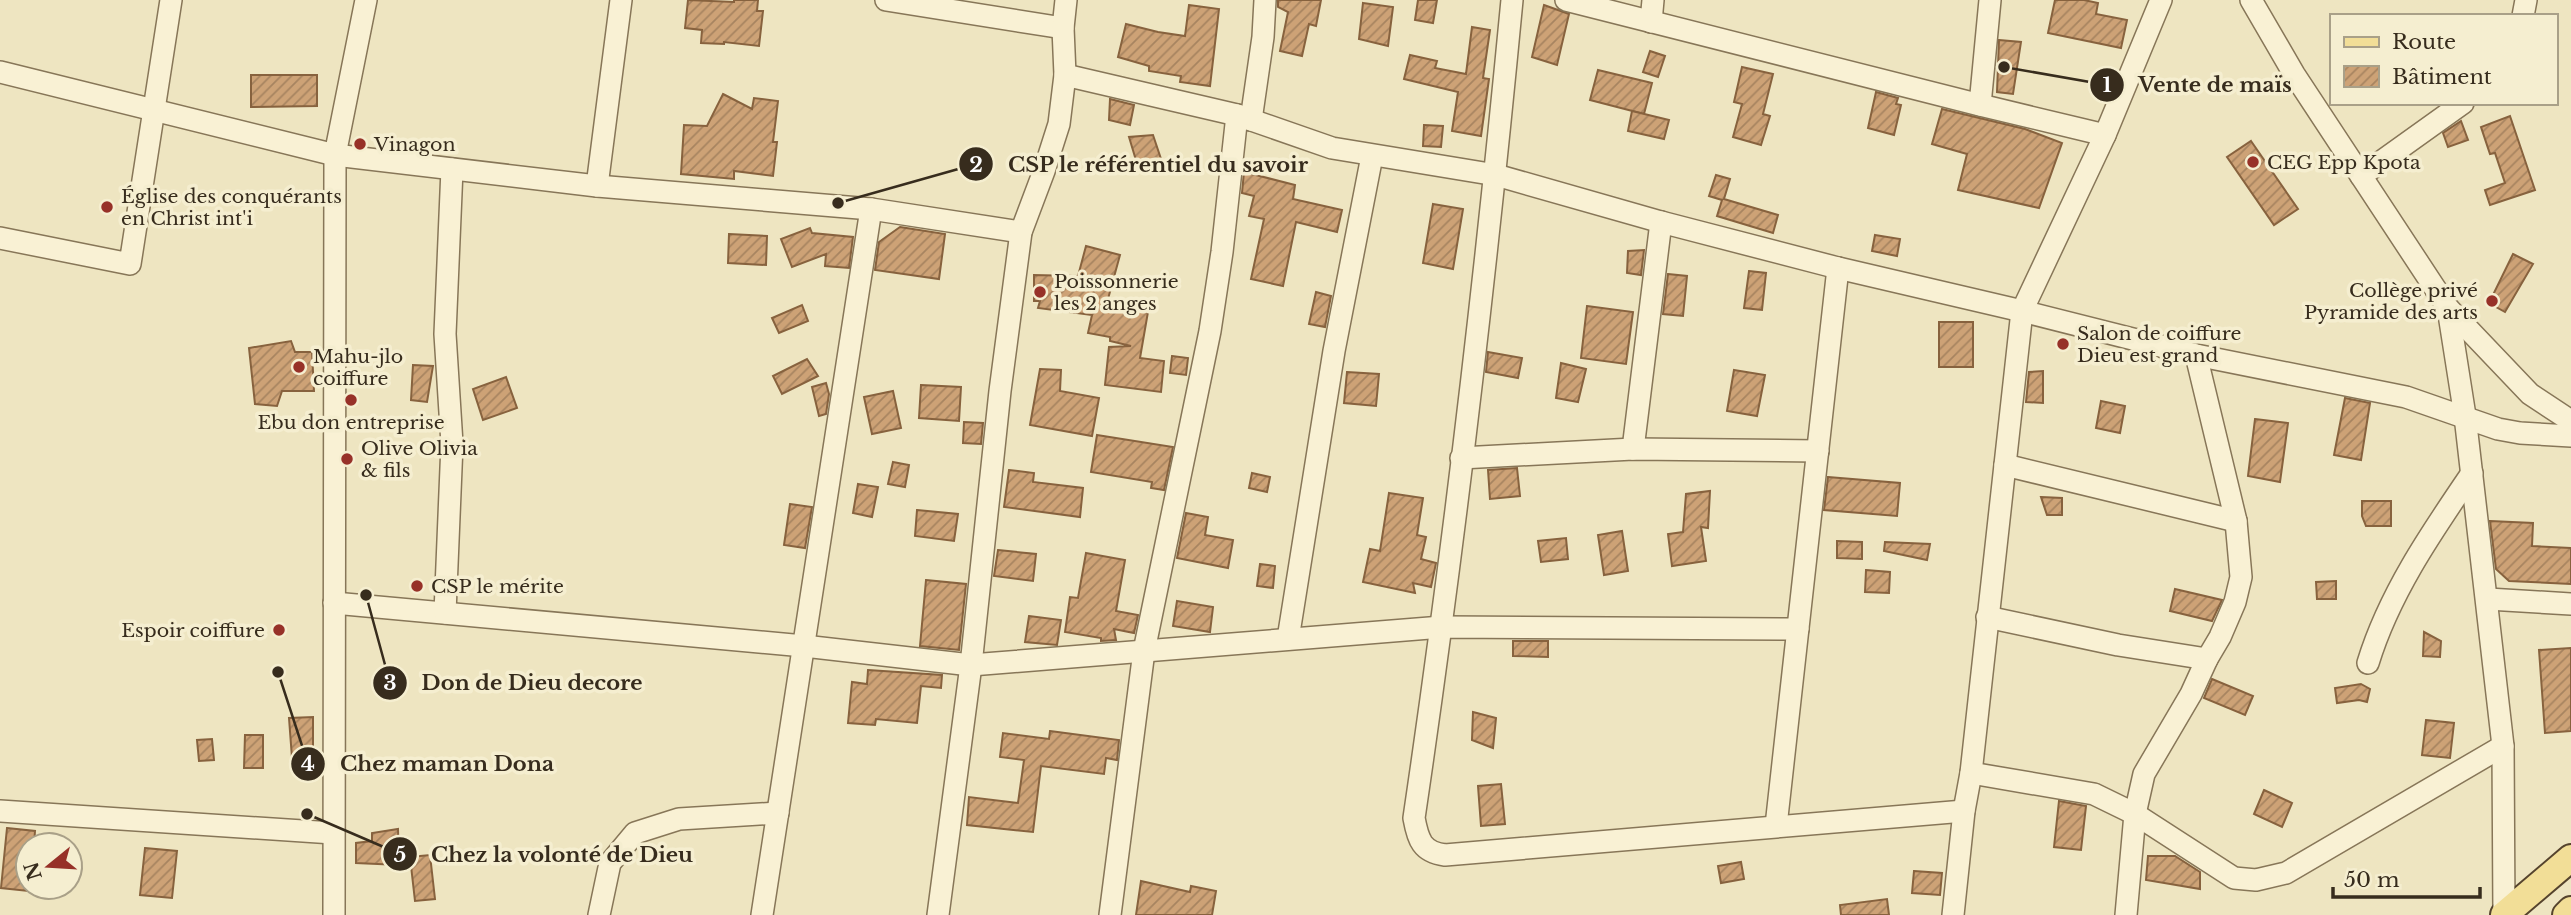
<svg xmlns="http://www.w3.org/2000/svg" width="2571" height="915" font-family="'Libre Baskerville',serif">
<defs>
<pattern id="building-hatch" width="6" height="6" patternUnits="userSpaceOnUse" patternTransform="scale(1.75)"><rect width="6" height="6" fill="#cda276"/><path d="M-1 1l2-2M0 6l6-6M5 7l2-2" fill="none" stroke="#a78460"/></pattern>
</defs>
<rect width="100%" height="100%" fill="#eee5c1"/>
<g fill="url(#building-hatch)" stroke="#87623e" stroke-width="2">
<polygon points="688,0 734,2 734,0 758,0 757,11 763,11 759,46 724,42 724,44 701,43 702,30 685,28"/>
<polygon points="1278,0 1321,0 1316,26 1309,24 1302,56 1280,51 1288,12 1278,7"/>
<polygon points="1418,0 1437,0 1433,23 1415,20"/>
<polygon points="2055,0 2084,0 2098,3 2096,14 2127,20 2121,48 2048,33"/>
<polygon points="1363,3 1393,7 1388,46 1359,39"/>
<polygon points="1189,5 1219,9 1210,86 1180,82 1181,76 1149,71 1149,66 1118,57 1126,24 1158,32 1185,36"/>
<polygon points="1544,5 1569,14 1557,65 1532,57"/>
<polygon points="1472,27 1490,30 1483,78 1489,79 1481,136 1452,131 1458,92 1404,79 1410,55 1437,61 1435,68 1466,74"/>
<polygon points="1999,40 2021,42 2013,94 1997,92"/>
<polygon points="1650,51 1665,56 1658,77 1643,72"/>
<polygon points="1742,67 1773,74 1763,114 1770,116 1761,145 1733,137 1742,104 1734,102"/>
<polygon points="1598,70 1652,83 1644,114 1590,100"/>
<polygon points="251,75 317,75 317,106 251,107"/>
<polygon points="1876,92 1898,98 1896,104 1901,105 1894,135 1868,128"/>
<polygon points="723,94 752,109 754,98 778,101 773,142 777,142 773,176 734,171 734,179 681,174 684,125 707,126"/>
<polygon points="1110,99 1134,105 1130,125 1109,120"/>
<polygon points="1942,109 2025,129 2062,143 2039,208 1958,190 1967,154 1932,144"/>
<polygon points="1632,111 1669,120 1664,139 1628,131"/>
<polygon points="2510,116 2535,190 2490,205 2485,190 2505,183 2495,153 2490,154 2481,127"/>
<polygon points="2461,121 2468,140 2448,147 2443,133"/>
<polygon points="1424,125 1443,126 1441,147 1423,146"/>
<polygon points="1153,135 1161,159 1138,167 1129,137"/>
<polygon points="2251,141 2298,209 2274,225 2227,157"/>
<polygon points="1244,172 1295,185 1293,199 1342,210 1337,232 1296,222 1283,286 1251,279 1264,219 1249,216 1254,196 1242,193"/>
<polygon points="1716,175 1730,179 1724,199 1778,215 1773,233 1717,216 1722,200 1709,196"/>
<polygon points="1433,204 1463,209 1453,269 1423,263"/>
<polygon points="900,227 945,234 939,279 875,270 879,242"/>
<polygon points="810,228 812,233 853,237 849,268 825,266 826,254 792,267 781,239"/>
<polygon points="729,234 767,236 766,265 728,263"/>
<polygon points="1875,235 1900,239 1897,256 1872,251"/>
<polygon points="1086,246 1120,255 1108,299 1149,306 1140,358 1164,361 1161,392 1105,385 1109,347 1131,346 1110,341 1110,337 1088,333 1092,315 1038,308 1040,301 1034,301 1034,275 1078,276"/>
<polygon points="1644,250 1641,275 1627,273 1628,251"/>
<polygon points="2513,254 2533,264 2505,312 2489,303"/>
<polygon points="1749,271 1766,273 1762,310 1744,308"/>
<polygon points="1668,274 1687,276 1683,316 1663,314"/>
<polygon points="1316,292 1331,296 1325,327 1309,324"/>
<polygon points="802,305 808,321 779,333 772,318"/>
<polygon points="1587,306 1633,312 1626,364 1581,358"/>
<rect x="1939" y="322" width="34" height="45"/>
<polygon points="291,341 295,352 312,352 314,391 282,391 277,406 255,404 249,348"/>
<polygon points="1488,352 1522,358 1518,378 1486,372"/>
<polygon points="1172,356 1188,358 1186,375 1170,373"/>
<polygon points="807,359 818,376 782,394 773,376"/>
<polygon points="1561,363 1586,369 1578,402 1556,398"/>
<polygon points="413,365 433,366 427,402 411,400"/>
<polygon points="1040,369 1061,370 1060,391 1099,398 1092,436 1030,425"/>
<polygon points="1734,370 1765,375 1757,416 1727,411"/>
<polygon points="2043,371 2043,403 2026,402 2029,372"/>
<polygon points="1347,372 1379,374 1376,406 1344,403"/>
<polygon points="506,377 517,408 483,420 473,389"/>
<polygon points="826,383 829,394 826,414 819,416 812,387"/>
<polygon points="921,385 961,387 959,421 919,418"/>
<polygon points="893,391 901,428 872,434 864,397"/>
<polygon points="2345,398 2370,403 2361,460 2334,455"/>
<polygon points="2101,401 2125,406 2120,433 2096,428"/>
<polygon points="2255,419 2288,423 2280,482 2248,476"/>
<polygon points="964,422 983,423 981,444 963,443"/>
<polygon points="1097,435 1173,447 1164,490 1151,488 1152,482 1091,472"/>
<polygon points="893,462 909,465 905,487 888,484"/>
<polygon points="1517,468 1520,496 1490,499 1488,470"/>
<polygon points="1009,470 1034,473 1033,482 1083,488 1080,517 1004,507"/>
<polygon points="1252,473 1270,477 1267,492 1249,488"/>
<polygon points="1828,477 1900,483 1897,516 1824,510"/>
<polygon points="858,484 878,487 872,517 853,513"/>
<polygon points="1710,491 1708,528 1701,527 1706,561 1672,566 1668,534 1683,532 1686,494"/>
<polygon points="1389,493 1423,498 1417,535 1426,537 1421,559 1436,563 1431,587 1413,583 1415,593 1363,582 1370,549 1380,551"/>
<polygon points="2041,497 2062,498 2062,515 2047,515"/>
<polygon points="2362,501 2391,501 2391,526 2366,526 2362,516"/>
<polygon points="790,504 812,507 805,548 784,545"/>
<polygon points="917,510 958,514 954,541 915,536"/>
<polygon points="1186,513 1208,517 1205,535 1233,540 1228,568 1177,558"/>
<polygon points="2490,521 2533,523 2532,546 2571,548 2571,584 2509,581 2496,569"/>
<polygon points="1622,531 1628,571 1604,575 1598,535"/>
<polygon points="1566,538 1568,559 1541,562 1538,541"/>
<polygon points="1837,541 1862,542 1862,559 1837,558"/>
<polygon points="1885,542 1930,544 1927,560 1884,551"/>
<polygon points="998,550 1036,554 1033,581 994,576"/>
<polygon points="1086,553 1125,560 1116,611 1138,615 1134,633 1114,629 1116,640 1101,641 1101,638 1065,632 1070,597 1078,598"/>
<polygon points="1260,564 1275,566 1273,588 1257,586"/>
<polygon points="1866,570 1890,572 1889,593 1865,592"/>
<polygon points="926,580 966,584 959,650 920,646"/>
<polygon points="2336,581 2336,599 2317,599 2316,582"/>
<polygon points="2175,589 2222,600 2212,621 2170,611"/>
<polygon points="1177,601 1213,607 1210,632 1173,626"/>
<polygon points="1029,616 1061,620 1057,645 1025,642"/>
<polygon points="2424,632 2441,641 2440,657 2423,656"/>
<polygon points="1513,641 1548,641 1548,657 1513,656"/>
<polygon points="2571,648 2571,731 2545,733 2539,650"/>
<polygon points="868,670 942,675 941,688 921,686 917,723 876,719 875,725 848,723 852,682 867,684"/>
<polygon points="2212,679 2253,696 2245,715 2204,698"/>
<polygon points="2361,684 2370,689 2367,702 2359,700 2337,703 2335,688"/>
<polygon points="1473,712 1496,718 1493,748 1472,740"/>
<polygon points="313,717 313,757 292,758 289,718"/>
<polygon points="2426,720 2454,723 2450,758 2422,755"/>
<polygon points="1050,731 1119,740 1117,760 1106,758 1104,774 1041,766 1033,832 967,825 969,797 1018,803 1024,760 1000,757 1003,733 1049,739"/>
<polygon points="245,735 263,735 263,768 244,768"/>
<polygon points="212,739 214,760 199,761 197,740"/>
<polygon points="1501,784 1505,824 1481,826 1478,786"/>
<polygon points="2264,790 2292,803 2282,827 2254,814"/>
<polygon points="2059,801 2086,806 2081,850 2054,847"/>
<polygon points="7,828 35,831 34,845 28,845 28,891 1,888"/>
<polygon points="398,829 399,865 356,863 356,843 372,841 372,833"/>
<polygon points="145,848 177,851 172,898 140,895"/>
<polygon points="430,855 435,899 415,901 410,857"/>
<polygon points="2148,856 2175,856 2200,872 2200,889 2146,880"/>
<polygon points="1741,862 1744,879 1721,883 1718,866"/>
<polygon points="1914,871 1942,873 1940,895 1912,893"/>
<polygon points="1141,881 1190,892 1191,886 1216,891 1212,915 1136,915"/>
<polygon points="1887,899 1889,915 1841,915 1840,905"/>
</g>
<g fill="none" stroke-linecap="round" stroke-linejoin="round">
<g stroke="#877658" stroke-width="24">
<g id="minor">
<polyline points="886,0 1063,28"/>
<path d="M 1512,0 C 1486,273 1454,547 1414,818 C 1418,840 1422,852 1445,855 L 1964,811"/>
<polyline points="1566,0 1980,105 2105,135"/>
<polyline points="2251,0 2294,74 2448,308 2530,394 2571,421"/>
<polyline points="2523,16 2526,0"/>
<polyline points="1651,22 1653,0"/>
<polyline points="0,72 335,155 597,186 871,209 1021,232"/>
<polyline points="1065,75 1237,115 1332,148 1496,175 1661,222 1838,268 2022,311 2196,355 2406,397 2498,429 2520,433 2571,436"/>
<polyline points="1980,105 1990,0"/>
<polyline points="1251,120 1263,37 1265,0"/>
<polyline points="2361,176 2463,103"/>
<polyline points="597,186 621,0"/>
<polyline points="0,238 130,264 171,0"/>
<polyline points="2448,308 2465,416 2503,746 2504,915"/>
<polyline points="1633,449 1661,222"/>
<polyline points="1461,458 1633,449 1818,451"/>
<polyline points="2005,465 2236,521"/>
<polyline points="2488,599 2571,604"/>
<polyline points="334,603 804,646 971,665 1442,627 1798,629"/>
<polyline points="445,613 452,444 445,334 452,169"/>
<polyline points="1987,617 2118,645 2207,659"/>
<polyline points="1288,639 1334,351 1372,156"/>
<path d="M 2368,663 C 2389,594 2431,533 2472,473"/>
<polyline points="1971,773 2094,794 2135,814 2234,878 2256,880 2286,873 2503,746"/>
<polyline points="0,811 333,833"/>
<polyline points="1776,826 1838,268"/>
<polyline points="334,915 335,155 366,0"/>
<polyline points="599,915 610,863 635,833 679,819 778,813"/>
<polyline points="762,915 871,209"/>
<polyline points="938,915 971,665 1000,391 1021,232 1044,171 1059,124 1065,75 1063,28 1066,0"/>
<polyline points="1110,915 1144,651 1210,331 1222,252 1237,115"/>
<polyline points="1953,915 1964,811 1971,773 2022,311 2105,135 2161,0"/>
<polyline points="2126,915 2135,814 2144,774 2191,694 2207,659 2220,637 2235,602 2241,577 2236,521 2196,355"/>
</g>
</g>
<g stroke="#55432d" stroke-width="30">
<g id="major">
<polyline points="2504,915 2571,858"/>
<polyline points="2566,915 2571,910"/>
</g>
</g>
<use href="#minor" stroke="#f9f1d4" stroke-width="21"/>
<use href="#major" stroke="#f2de97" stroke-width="26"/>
</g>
<g fill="#973128" stroke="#f5eed0" stroke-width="2.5">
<circle cx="360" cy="144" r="7"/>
<circle cx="2253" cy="162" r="7"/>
<circle cx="107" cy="207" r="7"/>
<circle cx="1040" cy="292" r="7"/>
<circle cx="2492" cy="301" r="7"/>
<circle cx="2063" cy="344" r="7"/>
<circle cx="299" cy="367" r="7"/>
<circle cx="351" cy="400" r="7"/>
<circle cx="347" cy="459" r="7"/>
<circle cx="417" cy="586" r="7"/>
<circle cx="279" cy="630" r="7"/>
</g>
<g text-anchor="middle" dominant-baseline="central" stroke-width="7" stroke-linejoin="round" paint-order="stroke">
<g font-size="19" fill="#372c1d" stroke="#f5eed0" text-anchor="start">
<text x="374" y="144">Vinagon</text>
<text x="2267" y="162">CEG Epp Kpota</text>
<text x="121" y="196">Église des conquérants<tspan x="121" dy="22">en Christ int'i</tspan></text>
<text x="1054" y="281">Poissonnerie<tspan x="1054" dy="22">les 2 anges</tspan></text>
<text x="2478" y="290" text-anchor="end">Collège privé<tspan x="2478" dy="22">Pyramide des arts</tspan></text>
<text x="2077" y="333">Salon de coiffure<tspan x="2077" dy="22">Dieu est grand</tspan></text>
<text x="313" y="356">Mahu-jlo<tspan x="313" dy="22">coiffure</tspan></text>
<text x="351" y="422" text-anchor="middle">Ebu don entreprise</text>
<text x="361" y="448">Olive Olivia<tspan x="361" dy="22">&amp; fils</tspan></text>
<text x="431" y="586">CSP le mérite</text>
<text x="265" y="630" text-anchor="end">Espoir coiffure</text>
</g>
</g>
<path fill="none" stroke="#372c1d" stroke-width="2.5" d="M2004 67L2107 85M838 203L976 164M366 595L390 683M278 672L308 764M307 814L400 854"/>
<g fill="#372c1d" stroke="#f5eed0" stroke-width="2.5">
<circle cx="2004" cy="67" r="7"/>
<circle cx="838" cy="203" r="7"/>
<circle cx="366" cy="595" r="7"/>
<circle cx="278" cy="672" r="7"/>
<circle cx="307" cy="814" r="7"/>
<circle cx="2107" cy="85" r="18"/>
<circle cx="976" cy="164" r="18"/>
<circle cx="390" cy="683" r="18"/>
<circle cx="308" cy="764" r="18"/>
<circle cx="400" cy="854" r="18"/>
</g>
<g font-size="21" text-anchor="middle" font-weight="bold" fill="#fff">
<text x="2107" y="92">1</text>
<text x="976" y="172">2</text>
<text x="390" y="690">3</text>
<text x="308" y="771">4</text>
<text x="400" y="862">5</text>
</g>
<g font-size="21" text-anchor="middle" font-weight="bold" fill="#372c1d" stroke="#f5eed0" stroke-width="7" stroke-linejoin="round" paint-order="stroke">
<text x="2215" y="92">Vente de maïs</text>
<text x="1158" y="172">CSP le référentiel du savoir</text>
<text x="532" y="690">Don de Dieu decore</text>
<text x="447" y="771">Chez maman Dona</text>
<text x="562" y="862">Chez la volonté de Dieu</text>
</g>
<rect x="2330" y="14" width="228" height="91" fill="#f5eed0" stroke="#a9a088" stroke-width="2"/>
<rect x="2344" y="37" width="35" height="10" fill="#f2de97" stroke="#a9a088" stroke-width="2"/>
<text x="2392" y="49" font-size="21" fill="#372c1d">Route</text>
<rect x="2344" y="66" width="35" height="21" fill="url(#building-hatch)" stroke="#a9a088" stroke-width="2"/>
<text x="2392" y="84" font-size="21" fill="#372c1d">Bâtiment</text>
<g transform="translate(49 866) rotate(252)"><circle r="33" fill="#f5eed0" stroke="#a9a088" stroke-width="2"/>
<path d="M0-5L12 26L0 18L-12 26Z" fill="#973128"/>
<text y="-10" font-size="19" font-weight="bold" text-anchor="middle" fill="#372c1d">N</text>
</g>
<path d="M2333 887v10h147v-10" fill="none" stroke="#372c1d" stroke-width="3.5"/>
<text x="2344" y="887" font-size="21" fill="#372c1d" stroke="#f5eed0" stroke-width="5" paint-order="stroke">50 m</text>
</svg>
